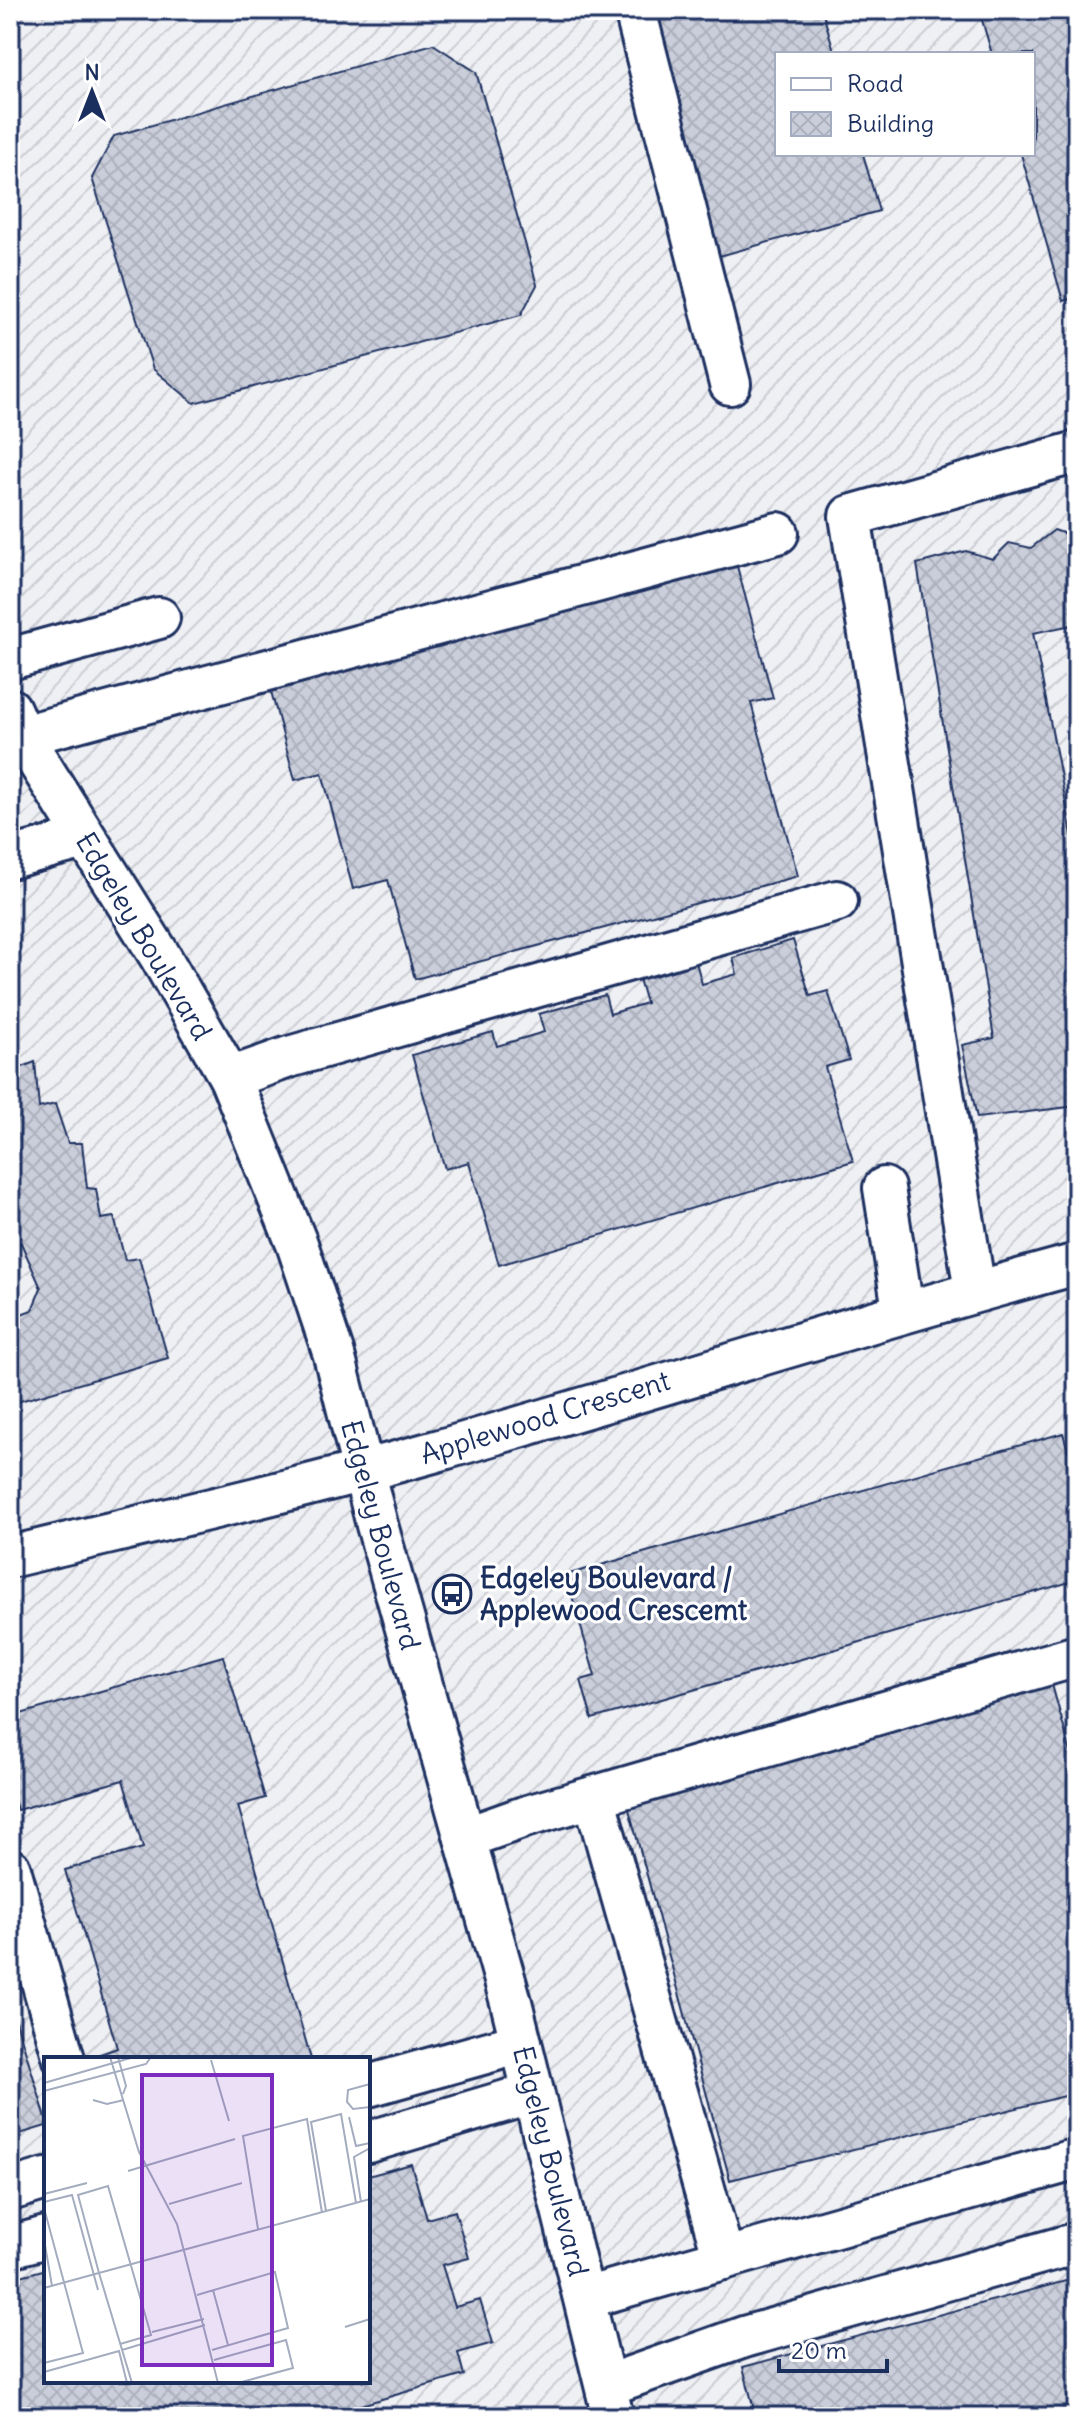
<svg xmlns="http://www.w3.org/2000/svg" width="1087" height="2427" font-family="Delius,sans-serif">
<defs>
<pattern id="industrial-furrows" width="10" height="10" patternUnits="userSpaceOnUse" patternTransform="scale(2)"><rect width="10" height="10" fill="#eff0f4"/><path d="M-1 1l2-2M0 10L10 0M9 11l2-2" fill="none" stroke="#ccced4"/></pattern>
<pattern id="building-cross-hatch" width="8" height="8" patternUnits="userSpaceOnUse" patternTransform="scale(2)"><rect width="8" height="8" fill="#caceda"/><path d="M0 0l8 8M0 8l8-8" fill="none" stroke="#adb1be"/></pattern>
</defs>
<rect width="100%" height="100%" fill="#fff"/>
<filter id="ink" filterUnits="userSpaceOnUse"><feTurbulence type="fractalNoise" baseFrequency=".0125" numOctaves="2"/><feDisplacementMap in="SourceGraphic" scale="16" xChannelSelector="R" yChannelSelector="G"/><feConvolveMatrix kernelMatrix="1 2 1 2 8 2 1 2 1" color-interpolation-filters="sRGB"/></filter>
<g filter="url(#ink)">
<path fill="url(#industrial-furrows)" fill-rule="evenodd" d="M 34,10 L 1077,10 L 1077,2417 L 10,2417 L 10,17 ZM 777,54 L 1033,54 L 1033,154 L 777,154 ZM 46,2059 L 368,2059 L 368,2381 L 46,2381 Z"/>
<g fill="url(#building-cross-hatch)" stroke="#1b2f5e" stroke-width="2">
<polygon points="646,10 822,10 835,54 777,54 777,154 863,154 879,211 716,257"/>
<polygon points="979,10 1077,10 1077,297 1063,301 1021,154 1033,154 1033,54 992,54"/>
<polygon points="433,44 476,72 537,285 521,315 194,403 153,369 92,178 114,136"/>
<polygon points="1054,530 1074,537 1077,534 1077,624 1033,633 1077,860 1077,1106 977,1118 962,1045 994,1038 917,564 966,551 993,559 1009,543 1031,548"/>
<polygon points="735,559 773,698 751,703 798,876 415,979 388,880 353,889 322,773 295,780 269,684"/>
<polygon points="793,940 810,996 828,991 849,1060 825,1067 853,1161 499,1265 469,1162 445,1169 412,1055 493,1032 497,1046 544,1032 539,1014 605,995 610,1014 646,1003 639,979 696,962 702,984 737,974 733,958"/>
<polygon points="10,1051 15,1070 35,1062 39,1108 55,1104 68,1143 82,1143 87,1188 96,1189 101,1219 114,1217 125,1260 139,1258 168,1358 10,1404 10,1318 32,1310 41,1288 21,1243 10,1244"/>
<polygon points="1063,1433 1077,1482 1077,1580 592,1719 581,1680 595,1676 566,1575"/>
<polygon points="223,1656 265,1798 238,1806 311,2059 86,2059 117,2048 65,1870 143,1848 123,1780 17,1810 10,1785 10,1717"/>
<polygon points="1051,1681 1077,1775 1077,2093 730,2180 627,1802"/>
<polygon points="10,2001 46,2118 46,2126 10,2137"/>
<polygon points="411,2164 427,2219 455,2211 469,2258 442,2265 455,2307 480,2300 493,2343 458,2353 464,2375 320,2417 10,2417 10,2279 46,2269 46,2381 368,2381 368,2176"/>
<polygon points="1077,2278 1077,2417 756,2417 743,2367"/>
</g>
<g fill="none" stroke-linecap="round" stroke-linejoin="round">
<g stroke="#1b2f5e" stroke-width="46">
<g id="minor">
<polyline points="635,10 730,384"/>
<polyline points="10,659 159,618"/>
<polyline points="10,709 22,736 160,956 230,1078 297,1244 334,1355 377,1525 511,2002 613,2417"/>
<polyline points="10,743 22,736 778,533"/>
<polyline points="10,858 85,838"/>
<polyline points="230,1078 289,1057 837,901"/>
<polyline points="884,1188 903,1310"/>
<polyline points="975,1291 850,516 1077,452"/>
<path d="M 10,1557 C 151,1523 293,1491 433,1452 C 648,1391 861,1322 1077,1264"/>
<polyline points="594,1797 724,2259"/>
<polyline points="465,1838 524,1817 1077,1656"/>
<polyline points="10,1869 64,2059"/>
<polyline points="368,2086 521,2043"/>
<polyline points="368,2142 533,2093"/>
<polyline points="10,2190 46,2179"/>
<polyline points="10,2247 46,2237"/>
<polyline points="585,2298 1077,2159"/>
<polyline points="608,2385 744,2337 1077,2243"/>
</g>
</g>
<use href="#minor" stroke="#fff" stroke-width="40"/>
</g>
</g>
<defs>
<g id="bus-ring" transform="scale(2)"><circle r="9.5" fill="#fff" stroke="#1b2f5e" stroke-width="1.5"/><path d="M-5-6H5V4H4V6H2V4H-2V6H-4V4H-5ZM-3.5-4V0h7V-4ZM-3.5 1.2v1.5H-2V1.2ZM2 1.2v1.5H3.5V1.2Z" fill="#1b2f5e"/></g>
</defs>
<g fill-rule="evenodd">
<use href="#bus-ring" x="452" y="1594"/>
</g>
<g text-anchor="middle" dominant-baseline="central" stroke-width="6" stroke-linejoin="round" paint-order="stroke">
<g font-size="28" fill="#1b2f5e" stroke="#fff">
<text transform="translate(144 936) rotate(59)">Edgeley Boulevard</text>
<text transform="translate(545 1417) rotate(-17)">Applewood Crescent</text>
<text transform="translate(381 1535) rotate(75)">Edgeley Boulevard</text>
<text transform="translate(551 2161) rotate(76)">Edgeley Boulevard</text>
</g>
<g font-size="28" font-weight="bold" fill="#1b2f5e" stroke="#fff" text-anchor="start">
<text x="480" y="1578">Edgeley Boulevard /<tspan x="480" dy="32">Applewood Crescemt</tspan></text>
</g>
</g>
<g transform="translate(44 2057)">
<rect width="326" height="326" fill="#fff"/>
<path fill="none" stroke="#a4acbf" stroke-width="2" d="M 66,0 L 95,95 L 133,167 L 174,326M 74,0 L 82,29 L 79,37M 167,3 L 185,64M 0,26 L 90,0M 326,27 L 304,33 L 303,45 L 309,52 L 326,50M 0,34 L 102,7 L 107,0M 49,43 L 63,47 L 80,43M 305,60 L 312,89 L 326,86M 84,114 L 191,82M 0,137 L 43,126M 0,145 L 28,138 L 54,233M 317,145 L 310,100 L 326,91M 125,147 L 198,126M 0,151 L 39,296 L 0,306M 282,154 L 267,65 L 297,57 L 312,146M 214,172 L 199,79 L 263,62 L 278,156M 0,182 L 8,229M 0,231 L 326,142M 169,233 L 184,288M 153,238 L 231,215 L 244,271 L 168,293M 301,270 L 326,262M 108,275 L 160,262M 76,287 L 107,278 L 64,129 L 34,138 L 55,216 L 88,326M 78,293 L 161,268M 170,303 L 242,283 L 249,311 L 194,326M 0,315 L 75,294 L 83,326"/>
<path fill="#7b2cbf" fill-opacity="0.15" stroke="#7b2cbf" stroke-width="4" d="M 98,18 L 228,18 L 228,308 L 98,308 Z"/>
<rect width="326" height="326" fill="none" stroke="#1b2f5e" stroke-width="4"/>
</g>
<rect width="1087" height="2427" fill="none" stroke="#fff" stroke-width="40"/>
<rect x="20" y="20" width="1047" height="2387" fill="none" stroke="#1b2f5e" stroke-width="3" filter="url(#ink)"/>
<rect x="775" y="52" width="260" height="104" fill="#ffffff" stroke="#a4acbf" stroke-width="2"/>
<rect x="791" y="78" width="40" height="12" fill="#ffffff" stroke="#a4acbf" stroke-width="2"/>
<text x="847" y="92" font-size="24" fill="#1b2f5e">Road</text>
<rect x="791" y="112" width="40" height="24" fill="url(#building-cross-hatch)" stroke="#a4acbf" stroke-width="2"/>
<text x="847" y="132" font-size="24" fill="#1b2f5e">Building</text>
<g transform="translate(92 92)" stroke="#ffffff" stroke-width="6" paint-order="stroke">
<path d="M0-6L14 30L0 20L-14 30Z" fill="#1b2f5e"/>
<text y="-12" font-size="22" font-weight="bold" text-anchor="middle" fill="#1b2f5e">N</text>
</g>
<path d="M779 2359v12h108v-12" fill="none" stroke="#1b2f5e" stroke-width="4"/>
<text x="791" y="2359" font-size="24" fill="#1b2f5e" stroke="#ffffff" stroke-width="6" paint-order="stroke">20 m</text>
</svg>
